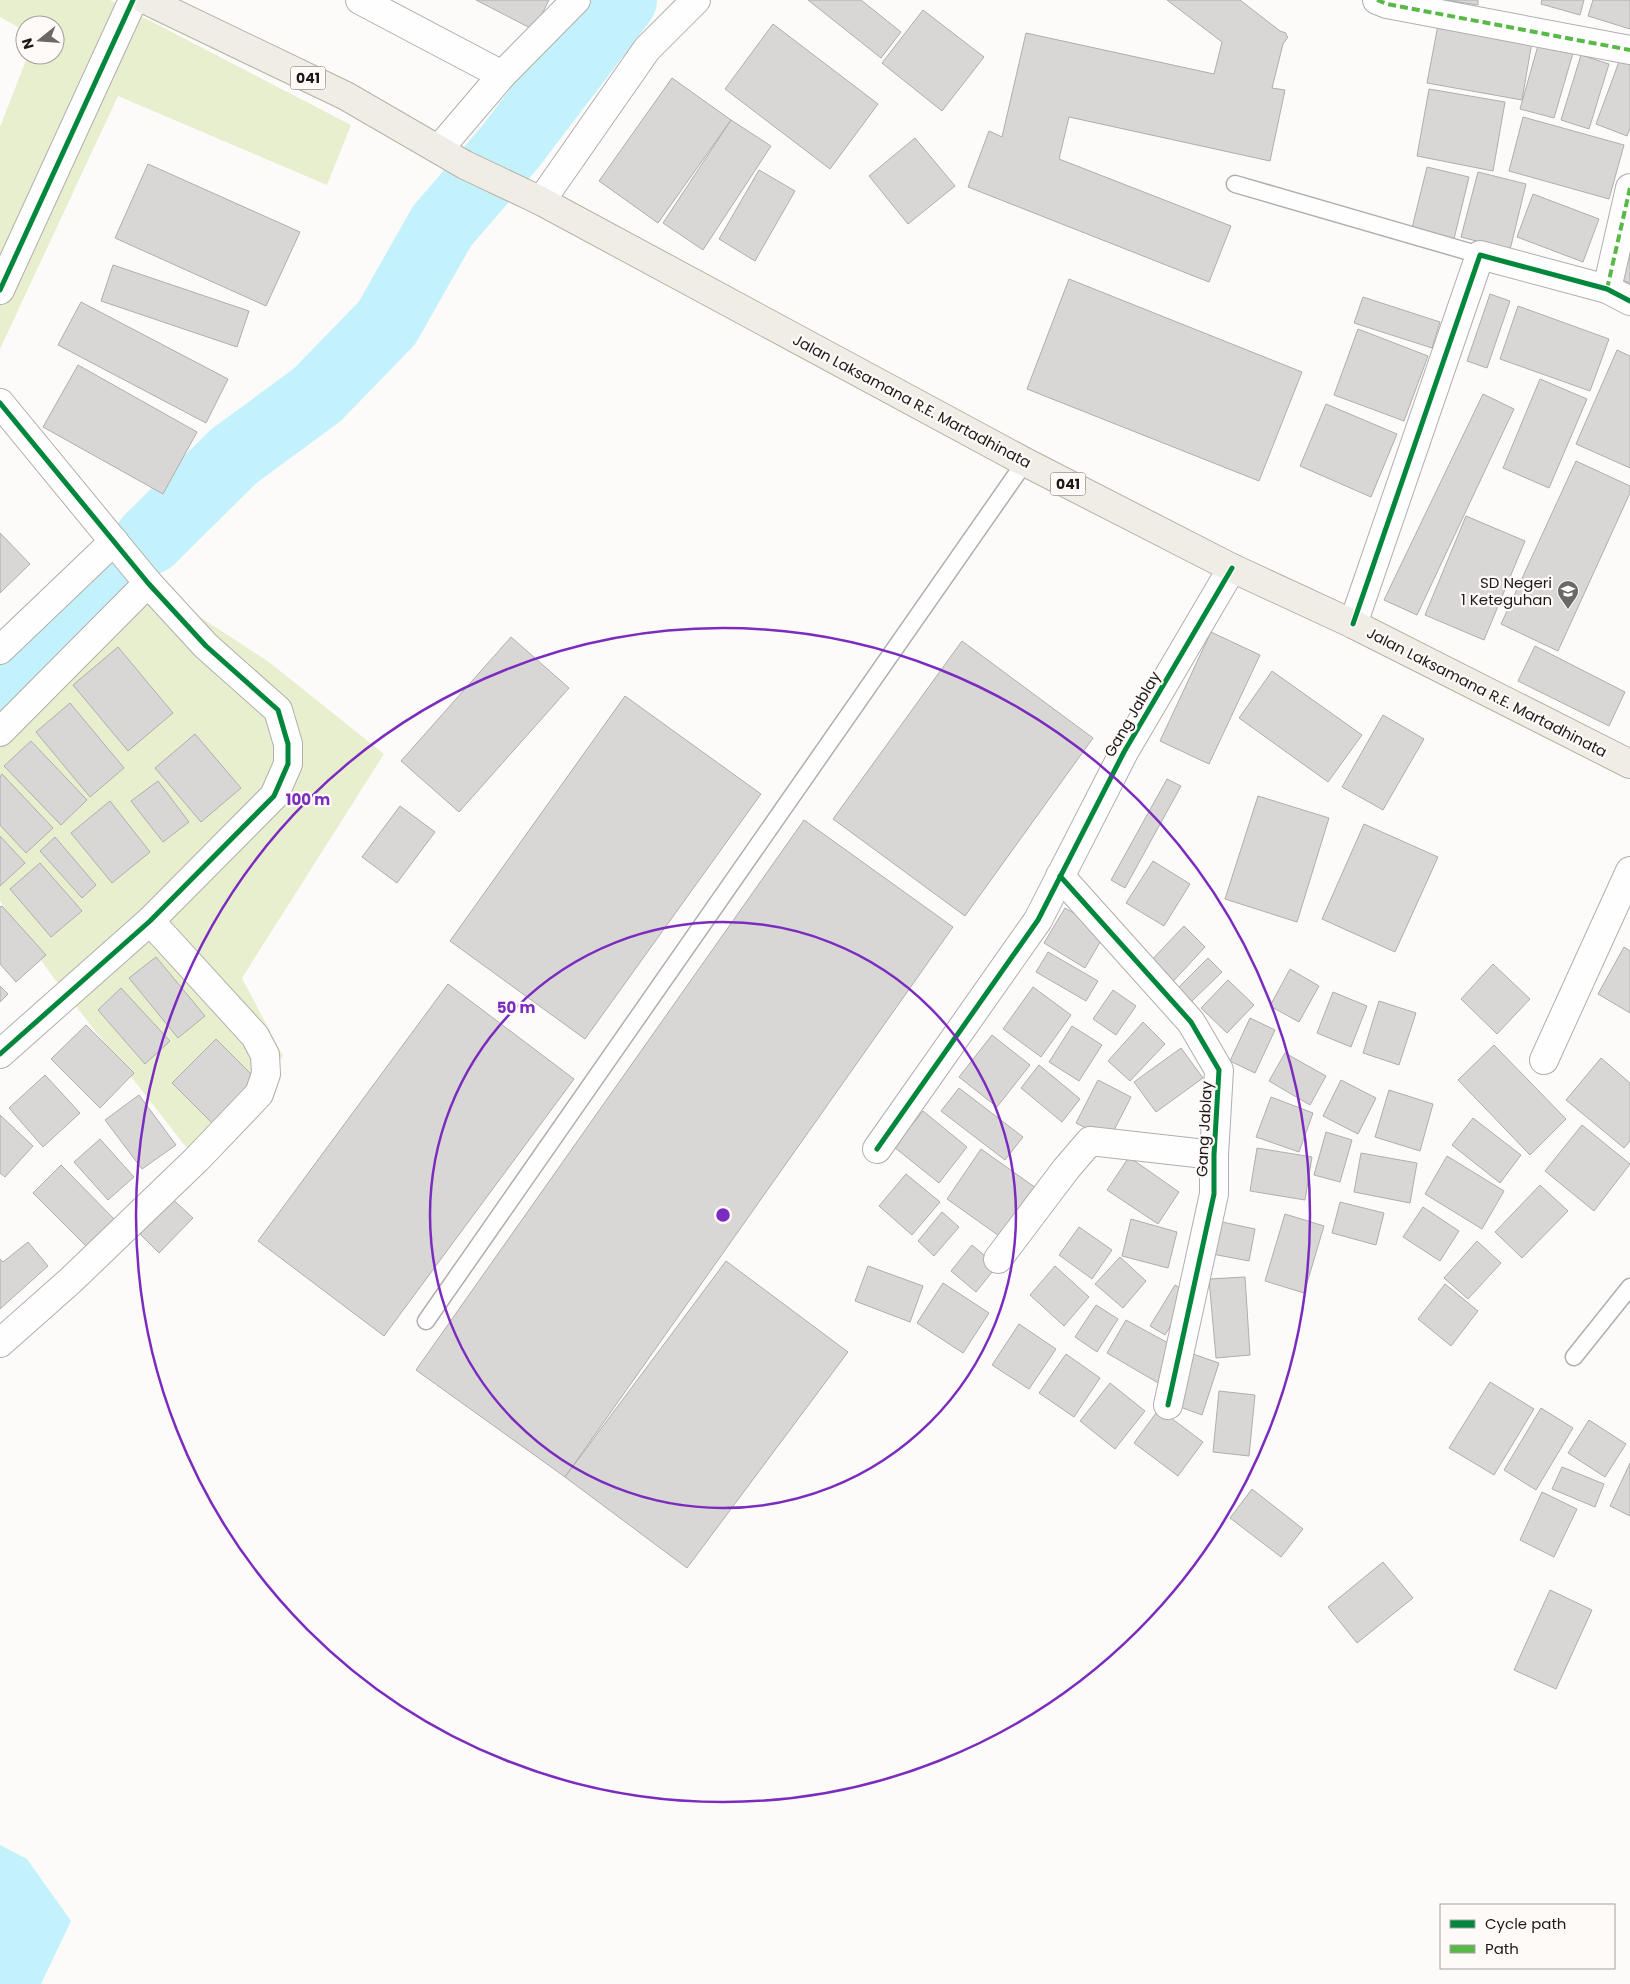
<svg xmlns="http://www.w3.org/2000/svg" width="1630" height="1984" font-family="Poppins,sans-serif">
<rect width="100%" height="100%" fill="#fdfbf9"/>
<g fill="#e7efce">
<polygon points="0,0 110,0 351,125 327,185 118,96 0,349 0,127 28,55 55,55 55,25 25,25 25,31 0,17"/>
<polygon points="148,583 269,662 384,754 242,978 283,1056 193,1156 50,973 0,901 0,732"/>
</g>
<polygon fill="#c4f2fc" points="0,1845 27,1859 71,1921 41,1984 0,1984"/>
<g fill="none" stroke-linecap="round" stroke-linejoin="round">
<g stroke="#c4f2fc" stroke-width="70">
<polyline points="149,540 234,456 317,395 387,323 442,226 510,147 622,0"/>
<polyline points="0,696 125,564"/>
</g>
</g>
<g fill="#d9d7d5" stroke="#b0aead">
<polygon points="476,0 549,0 534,30"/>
<polygon points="808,0 861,0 901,32 881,58"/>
<polygon points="1167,0 1240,0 1280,31 1286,33 1286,35 1288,37 1283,44 1272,88 1285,90 1270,161 1069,117 1059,159 1231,226 1209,282 968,187 989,131 1002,137 1026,33 1214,74 1222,42"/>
<polygon points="1445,0 1478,0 1478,5"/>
<polygon points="1542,0 1584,0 1580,15 1541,4"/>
<polygon points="1593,0 1630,0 1630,29 1588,16"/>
<polygon points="923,10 984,57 942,111 882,63"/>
<polygon points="773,24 878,104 830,169 725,89"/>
<polygon points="1438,25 1532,42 1522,100 1427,83"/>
<polygon points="1539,42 1573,53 1554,118 1520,109"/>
<polygon points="1581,55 1609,64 1589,129 1561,120"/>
<polygon points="1620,59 1630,63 1630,128 1627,136 1596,124"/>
<polygon points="672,78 731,120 658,223 599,181"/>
<polygon points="1429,89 1505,102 1493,171 1417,156"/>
<polygon points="1523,117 1624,145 1609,199 1509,171"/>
<polygon points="731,120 771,146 703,250 663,223"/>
<polygon points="915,138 955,186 908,224 869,176"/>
<polygon points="148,164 300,232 266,306 115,238"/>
<polygon points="1427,167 1469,177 1453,243 1411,232"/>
<polygon points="759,170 795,191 755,261 719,239"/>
<polygon points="1478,172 1526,184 1510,250 1461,237"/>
<polygon points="1533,194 1599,219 1583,262 1517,237"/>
<polygon points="1630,245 1630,283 1617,278"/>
<polygon points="113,265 249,311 237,347 101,301"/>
<polygon points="1069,279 1302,372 1259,481 1027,389"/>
<polygon points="1490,294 1510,301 1487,368 1467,361"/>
<polygon points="1363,297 1440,322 1432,348 1354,323"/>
<polygon points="81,302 228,379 206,423 58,345"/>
<polygon points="1518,306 1609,339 1590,391 1500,359"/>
<polygon points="1358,329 1428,356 1404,421 1334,395"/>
<polygon points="1617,350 1630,356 1630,468 1576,444"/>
<polygon points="78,365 197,432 163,494 43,427"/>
<polygon points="1540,379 1587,399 1549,488 1503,468"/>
<polygon points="1483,394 1514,409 1417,615 1384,600"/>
<polygon points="1326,404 1397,434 1371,497 1300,466"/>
<polygon points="1576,461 1630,486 1630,493 1558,651 1501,624"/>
<polygon points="1466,516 1525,541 1484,640 1425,615"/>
<polygon points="0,533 30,564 0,593"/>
<polygon points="1211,632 1260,655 1209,764 1160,741"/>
<polygon points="511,637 569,688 459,812 401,761"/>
<polygon points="962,641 1093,738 965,916 833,819"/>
<polygon points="1535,646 1625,692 1609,726 1518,681"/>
<polygon points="118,647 173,713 128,751 73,685"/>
<polygon points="1272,671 1362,735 1328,782 1239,718"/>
<polygon points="625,696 761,794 585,1039 450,941"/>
<polygon points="70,703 124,768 90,797 36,732"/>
<polygon points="1383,715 1424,739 1383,810 1342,787"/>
<polygon points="195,734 241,788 201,822 155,768"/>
<polygon points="31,741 87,800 61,825 4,766"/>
<polygon points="2,774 53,828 26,853 0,825 0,777"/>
<polygon points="1167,779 1181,786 1125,888 1111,880"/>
<polygon points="158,781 189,822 163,842 131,801"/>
<polygon points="1258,796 1329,818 1297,922 1225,899"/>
<polygon points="110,801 150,852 112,883 71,833"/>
<polygon points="400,806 435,832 397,883 362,857"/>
<polygon points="804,820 953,927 565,1477 416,1370"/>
<polygon points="1364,824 1438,857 1395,952 1322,919"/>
<polygon points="0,836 25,863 0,886"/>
<polygon points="55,837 96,885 82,898 40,851"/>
<polygon points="1153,861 1190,884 1164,926 1126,903"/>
<polygon points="40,863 82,911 51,937 10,889"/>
<polygon points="2,906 46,955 16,982 0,964 0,907"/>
<polygon points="1065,908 1106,932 1085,968 1044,943"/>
<polygon points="1184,926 1205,947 1168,987 1146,966"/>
<polygon points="1624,947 1630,951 1630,1013 1598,994"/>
<polygon points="1048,952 1098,981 1086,1001 1036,972"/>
<polygon points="156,957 205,1016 178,1038 129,978"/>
<polygon points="1208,958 1222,972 1192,1001 1178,988"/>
<polygon points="1493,964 1530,999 1497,1034 1461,999"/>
<polygon points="1290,969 1319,986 1299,1022 1270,1006"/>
<polygon points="1228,980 1254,1005 1227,1033 1201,1008"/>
<polygon points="448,984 574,1079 384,1336 258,1241"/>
<polygon points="0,986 8,994 0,1002"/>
<polygon points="1033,987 1071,1015 1041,1057 1003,1029"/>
<polygon points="121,988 170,1041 145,1064 98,1010"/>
<polygon points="1113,990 1136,1006 1116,1035 1093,1019"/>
<polygon points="1333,992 1367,1006 1351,1047 1317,1033"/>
<polygon points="1379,1001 1416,1013 1399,1065 1363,1053"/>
<polygon points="1250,1018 1275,1030 1255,1073 1230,1061"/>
<polygon points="1143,1022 1165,1044 1130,1081 1108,1061"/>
<polygon points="86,1025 134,1073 100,1108 51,1059"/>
<polygon points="1072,1026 1102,1045 1079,1081 1049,1062"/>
<polygon points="992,1035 1030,1065 997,1107 959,1077"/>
<polygon points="216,1039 256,1079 212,1123 172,1083"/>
<polygon points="1494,1045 1566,1119 1530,1155 1458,1080"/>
<polygon points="1181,1048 1203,1078 1156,1112 1134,1082"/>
<polygon points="1285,1053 1326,1076 1310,1105 1269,1081"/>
<polygon points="1601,1058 1630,1083 1630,1141 1624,1148 1566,1100"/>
<polygon points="1039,1065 1080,1099 1062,1122 1021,1088"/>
<polygon points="45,1075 80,1113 43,1147 9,1108"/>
<polygon points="1098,1080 1131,1097 1109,1140 1076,1123"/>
<polygon points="1341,1080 1376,1098 1358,1134 1323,1116"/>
<polygon points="959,1088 1023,1137 1005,1160 941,1111"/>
<polygon points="1389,1090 1433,1104 1420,1151 1375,1137"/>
<polygon points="139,1095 176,1145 142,1169 105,1120"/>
<polygon points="1271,1097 1313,1113 1299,1152 1256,1137"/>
<polygon points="923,1111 967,1147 939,1183 894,1147"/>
<polygon points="0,1115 33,1146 5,1177 0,1173"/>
<polygon points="1473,1118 1521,1155 1500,1183 1452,1145"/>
<polygon points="1582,1125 1630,1164 1594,1211 1545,1171"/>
<polygon points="1326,1132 1352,1140 1340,1182 1314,1175"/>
<polygon points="100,1139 134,1177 108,1200 74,1162"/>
<polygon points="1257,1148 1312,1157 1305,1200 1250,1191"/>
<polygon points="981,1149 1036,1188 1002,1238 947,1199"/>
<polygon points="1361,1153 1417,1163 1410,1203 1354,1192"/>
<polygon points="1447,1156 1504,1191 1482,1229 1425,1194"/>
<polygon points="1129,1157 1179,1192 1158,1224 1107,1190"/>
<polygon points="61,1165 119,1224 92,1252 33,1193"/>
<polygon points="906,1174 940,1202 912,1235 879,1206"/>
<polygon points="1540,1185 1568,1211 1522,1258 1495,1232"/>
<polygon points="167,1194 193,1218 159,1253 134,1228"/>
<polygon points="1340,1202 1384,1213 1376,1245 1332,1233"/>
<polygon points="1423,1207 1459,1231 1440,1261 1403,1237"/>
<polygon points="942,1212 959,1227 934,1256 918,1241"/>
<polygon points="1285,1214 1324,1226 1304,1293 1265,1281"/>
<polygon points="1131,1219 1177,1232 1168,1268 1122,1256"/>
<polygon points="1213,1220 1255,1229 1249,1261 1207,1253"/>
<polygon points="1079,1227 1112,1250 1092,1279 1059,1255"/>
<polygon points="1477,1241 1501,1263 1468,1299 1444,1278"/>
<polygon points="28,1242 48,1266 0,1309 0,1259 3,1262"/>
<polygon points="972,1245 997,1266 976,1292 951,1271"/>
<polygon points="1120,1257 1146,1281 1123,1308 1095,1284"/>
<polygon points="726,1261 848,1352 687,1568 565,1477"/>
<polygon points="868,1266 923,1286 910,1322 855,1301"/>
<polygon points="1055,1266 1089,1297 1064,1326 1030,1295"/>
<polygon points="1245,1277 1250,1355 1216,1358 1209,1279"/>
<polygon points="943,1283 989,1313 963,1353 917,1323"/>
<polygon points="1445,1284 1478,1311 1451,1346 1418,1319"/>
<polygon points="1175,1285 1190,1294 1165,1335 1150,1326"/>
<polygon points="1096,1305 1118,1319 1097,1352 1075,1337"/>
<polygon points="1126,1320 1179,1349 1160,1384 1107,1353"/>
<polygon points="1019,1324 1056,1349 1029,1389 992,1365"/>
<polygon points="1190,1353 1219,1363 1202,1415 1172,1404"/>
<polygon points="1066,1354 1100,1378 1074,1417 1039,1393"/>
<polygon points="1490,1382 1534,1409 1494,1475 1449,1448"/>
<polygon points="1110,1383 1145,1411 1115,1449 1080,1421"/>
<polygon points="1219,1391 1255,1395 1249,1456 1213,1452"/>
<polygon points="1541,1408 1573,1428 1536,1490 1504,1470"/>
<polygon points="1159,1409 1203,1442 1178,1476 1134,1443"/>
<polygon points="1589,1420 1626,1444 1605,1477 1568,1453"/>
<polygon points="1630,1463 1630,1516 1610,1506"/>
<polygon points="1562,1467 1604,1484 1595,1507 1552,1489"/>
<polygon points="1252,1489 1303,1529 1281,1557 1230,1518"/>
<polygon points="1542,1492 1577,1509 1554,1557 1520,1540"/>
<polygon points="1383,1562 1413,1598 1357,1643 1328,1607"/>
<polygon points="1550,1590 1592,1610 1556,1689 1514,1670"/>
</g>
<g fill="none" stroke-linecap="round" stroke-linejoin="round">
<g stroke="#b1aead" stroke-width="19">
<g id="service">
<polyline points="1235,184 1480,255"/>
<polyline points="426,1321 1025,462"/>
<polyline points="1574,1357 1630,1287"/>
</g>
</g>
<g stroke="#b1aead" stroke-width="30">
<g id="minor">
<polyline points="360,0 502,75"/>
<polyline points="1377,0 1387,4 1630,50"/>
<polyline points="439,149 502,75 576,0"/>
<polyline points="541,201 647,49 696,0"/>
<polyline points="1607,289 1630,188"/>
<polyline points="0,290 133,0"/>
<polyline points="0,403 148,583 206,646 278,710 288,744 288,764 274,796 150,921 0,1054"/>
<polyline points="1353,624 1480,255 1607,289 1630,301"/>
<polyline points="0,650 114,541"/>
<polyline points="0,732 148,583"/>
<polyline points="1060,876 1191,1022 1219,1070 1214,1155 1214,1194 1168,1405"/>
<polyline points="1544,1060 1630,871"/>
<polyline points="877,1149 1038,920 1124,752 1232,568"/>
<polyline points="998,1259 1066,1169 1090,1141 1214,1155"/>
<polyline points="0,1343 70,1281 197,1159 259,1094 266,1074 265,1055 255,1036 150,921"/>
</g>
</g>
<g stroke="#b7b2a3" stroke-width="30">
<polyline id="primary" points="146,0 346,96 465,165 541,201 1025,462 1232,568 1353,624 1630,764"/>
</g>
<use href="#service" stroke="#fffefe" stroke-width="16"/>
<use href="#minor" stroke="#fffefe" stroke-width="28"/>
<use href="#primary" stroke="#efede5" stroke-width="28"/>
<g stroke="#58b947" stroke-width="4" stroke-dasharray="8 4" stroke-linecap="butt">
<polyline points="1377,0 1387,4 1630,50"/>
<polyline points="1607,289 1630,188"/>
</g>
<g stroke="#fefaf8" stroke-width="8">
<g id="cycleway">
<polyline points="0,290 133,0"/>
<polyline points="0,403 148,583 206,646 278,710 288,744 288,764 274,796 150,921 0,1054"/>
<polyline points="1353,624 1480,255 1607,289 1630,301"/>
<polyline points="1060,876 1191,1022 1219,1070 1214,1155 1214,1194 1168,1405"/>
<polyline points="877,1149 1038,920 1124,752 1232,568"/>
</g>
</g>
<use href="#cycleway" stroke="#00873e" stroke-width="5"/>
</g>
<g fill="none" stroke="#7b2cbf" stroke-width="2.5">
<circle cx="723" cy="1215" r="293"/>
<circle cx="723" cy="1215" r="587"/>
</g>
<defs>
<g id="school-pin" transform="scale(1.125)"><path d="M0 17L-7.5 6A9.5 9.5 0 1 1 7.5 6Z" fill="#6b6867" stroke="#fefaf8"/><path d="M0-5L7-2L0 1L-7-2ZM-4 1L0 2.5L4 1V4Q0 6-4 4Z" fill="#fff"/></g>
</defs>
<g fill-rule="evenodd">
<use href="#school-pin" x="1568" y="591"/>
</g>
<g text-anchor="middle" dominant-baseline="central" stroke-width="4.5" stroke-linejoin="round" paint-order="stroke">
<g fill="#fefaf8" stroke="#605c5b" stroke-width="1">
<rect x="290.5" y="66.5" width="35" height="23" rx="4"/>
<rect x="1050.5" y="472.5" width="35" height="23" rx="4"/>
</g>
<g font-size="14" font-weight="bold" fill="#1c1918">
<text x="308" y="78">041</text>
<text x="1068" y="484">041</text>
</g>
<g font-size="15" fill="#1c1918" stroke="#fefaf8">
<text transform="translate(912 401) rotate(28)">Jalan Laksamana R.E. Martadhinata</text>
<text transform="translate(1487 692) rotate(27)">Jalan Laksamana R.E. Martadhinata</text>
<text transform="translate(1132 714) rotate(-60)">Gang Jablay</text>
<text transform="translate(1204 1129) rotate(-87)">Gang Jablay</text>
</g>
<g font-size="15" fill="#1c1918" stroke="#fefaf8" text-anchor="end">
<text x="1552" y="582">SD Negeri<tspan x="1552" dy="17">1 Keteguhan</tspan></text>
</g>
</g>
<circle cx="723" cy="1215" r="8" fill="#7b2cbf" stroke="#fefaf8" stroke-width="2.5"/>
<g font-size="15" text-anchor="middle" font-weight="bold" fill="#7b2cbf" stroke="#fefaf8" stroke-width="4.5" stroke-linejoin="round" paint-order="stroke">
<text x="308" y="805">100 m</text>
<text x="516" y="1013">50 m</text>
</g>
<rect x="1440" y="1904" width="175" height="65" fill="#fefaf8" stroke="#a4a09e"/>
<rect x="1450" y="1920" width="25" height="8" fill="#00873e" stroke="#a4a09e"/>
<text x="1485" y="1929" font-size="15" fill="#1c1918">Cycle path</text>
<rect x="1450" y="1945" width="25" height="8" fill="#58b947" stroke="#a4a09e"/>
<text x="1485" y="1954" font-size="15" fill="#1c1918">Path</text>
<g transform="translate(40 40) rotate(253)"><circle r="24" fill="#fefaf8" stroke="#a4a09e"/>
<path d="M0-4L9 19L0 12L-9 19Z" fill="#6b6867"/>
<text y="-8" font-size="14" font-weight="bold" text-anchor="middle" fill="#1c1918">N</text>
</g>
</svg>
